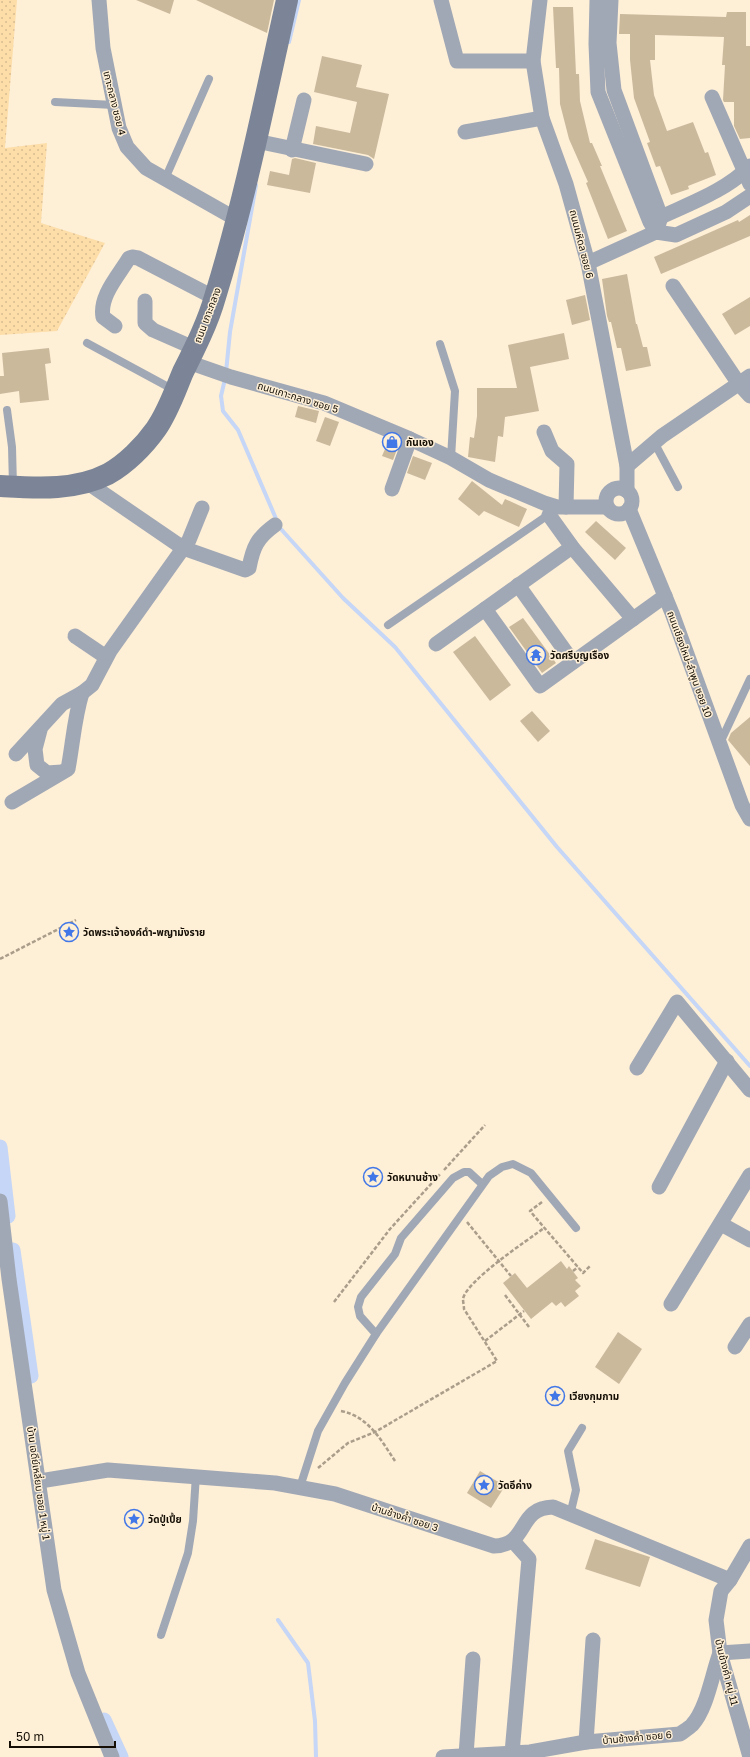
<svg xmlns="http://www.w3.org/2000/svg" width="750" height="1757" font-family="'Golos Text','Noto Sans Thai',sans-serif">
<defs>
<pattern id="grass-dots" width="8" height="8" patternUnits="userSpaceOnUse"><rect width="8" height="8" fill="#fddea9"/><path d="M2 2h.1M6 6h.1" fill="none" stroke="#d8bd90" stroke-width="1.8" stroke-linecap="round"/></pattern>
</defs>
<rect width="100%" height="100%" fill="#feefd7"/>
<polygon fill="url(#grass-dots)" points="0,0 17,0 5,148 47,143 41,223 105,243 57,331 0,335"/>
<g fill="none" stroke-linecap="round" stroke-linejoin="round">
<g stroke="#c5d6f6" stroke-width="4">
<polyline points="289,42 299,0"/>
<polyline points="226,372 230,332 256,185"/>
<polyline points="225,379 221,396 223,411 238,430 280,528 343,598 395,647 557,847 750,1066"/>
<polyline points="278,1620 308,1663 315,1721 316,1757"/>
</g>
<g stroke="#c5d6f6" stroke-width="15">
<polyline points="0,1147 8,1216"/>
<polyline points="13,1250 31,1376"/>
<polyline points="104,1720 121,1757"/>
</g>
</g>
<g fill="#cbb99c">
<polygon points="136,0 174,0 170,14"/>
<polygon points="196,0 274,0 267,33"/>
<polygon points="553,7 573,7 576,74 579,74 580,101 590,143 592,143 602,166 600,166 627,231 608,239 586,183 588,182 569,139 560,104 559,68 556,68"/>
<polygon points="727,12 746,12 746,46 750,46 750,138 740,139 734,126 734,102 724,102 723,100 725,65 722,65 724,37 655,35 655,60 650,60 654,95 667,131 693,122 705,153 708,152 716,175 688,186 689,189 671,195 660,166 656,167 647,143 650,142 634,98 630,60 630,34 619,34 620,14 726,17"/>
<polygon points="322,56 362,65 356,87 389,94 374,159 368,155 313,144 316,126 350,133 357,102 314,92"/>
<polygon points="295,158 316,163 310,193 267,185 270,171 289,175 292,159"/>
<polygon points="750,215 750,236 661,274 654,257 738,220 739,222"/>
<polygon points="627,274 636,324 637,324 643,347 647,347 651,366 626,371 621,348 617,348 611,322 609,322 607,316 602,279"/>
<polygon points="585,295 590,320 572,325 566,300"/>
<polygon points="750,297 750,326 735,335 722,314"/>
<polygon points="564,333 569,359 530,367 539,411 505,417 503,437 498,436 495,462 468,457 470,437 474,438 477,416 477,388 517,388 508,345"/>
<polygon points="49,348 51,363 45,364 49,400 20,403 19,391 0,394 0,376 4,376 2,353"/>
<polygon points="298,406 319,411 316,423 295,417"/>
<polygon points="325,417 339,422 330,446 316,441"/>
<polygon points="389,440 399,444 393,460 382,456"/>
<polygon points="413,456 432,463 425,480 407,473"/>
<polygon points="472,481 502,505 505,499 527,509 519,527 484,511 479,516 458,499"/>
<polygon points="596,521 626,548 615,560 585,532"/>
<polygon points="523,618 556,663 542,673 509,627"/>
<polygon points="475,636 511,685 490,701 453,652"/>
<polygon points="532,711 550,731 538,742 520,721"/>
<polygon points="750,717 750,766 728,740 731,733"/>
<polygon points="561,1261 567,1269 569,1266 578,1278 575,1280 581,1286 575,1291 579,1296 565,1307 561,1302 556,1306 552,1302 531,1319 503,1283 515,1273 527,1288"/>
<polygon points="618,1332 642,1349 619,1384 595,1367"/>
<polygon points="480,1471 505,1486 491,1508 467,1493"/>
<polygon points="595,1539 650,1557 640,1587 585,1569"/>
</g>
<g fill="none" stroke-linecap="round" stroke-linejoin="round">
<g stroke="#aa9e8b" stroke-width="2.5" stroke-dasharray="4 2" stroke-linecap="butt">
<polyline points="0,959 76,920"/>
<polyline points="444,1170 485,1125"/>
<polyline points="542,1202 530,1211 583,1273 591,1265"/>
<polyline points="467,1222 511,1276"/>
<polyline points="573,1271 578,1267"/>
<polyline points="505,1295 529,1327"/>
<polyline points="334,1302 390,1229 441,1173"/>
<polyline points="485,1341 524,1311"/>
<path d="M 341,1411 C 368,1416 381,1440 395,1461"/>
<path d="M 318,1468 L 348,1443 L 375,1432 L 497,1361 L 464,1309 C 464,1306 463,1302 463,1299 C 466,1281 528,1240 544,1228"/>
</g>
<g stroke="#a1a8b5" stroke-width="8">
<polyline points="55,102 114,105"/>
<polyline points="165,179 209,79"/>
<polyline points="87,343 174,390"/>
<polyline points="440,344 455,391 451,458"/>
<polyline points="7,410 12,447 13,486"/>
<polyline points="654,442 678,487"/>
<polyline points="388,625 551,513"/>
<polyline points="720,743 750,679"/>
<polyline points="376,1334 360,1316 358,1307 361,1297 395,1254 401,1238 453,1178 464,1172 469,1172 482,1184"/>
<polyline points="300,1487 318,1431 345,1383 376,1334 489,1176 502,1167 513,1164 531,1173 576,1228"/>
<polyline points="570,1515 576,1490 568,1451 582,1428"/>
<polyline points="161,1635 188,1553 193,1521 196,1475"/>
</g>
<g stroke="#a1a8b5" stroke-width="15">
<polyline points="99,0 103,48 119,128 127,147 146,168 236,219"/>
<polyline points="441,0 457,61 533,61"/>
<polyline points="540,0 533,61 542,118 566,184 588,263 627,466 627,491"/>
<polyline points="597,0 596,44 598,92 650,222 656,232"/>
<polyline points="611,0 609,43 614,90 661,217 656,232"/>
<polyline points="712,97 750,184"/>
<polyline points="465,132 542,118"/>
<polyline points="256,141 366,164"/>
<polyline points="292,150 304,100"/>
<path d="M 661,217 C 691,203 727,190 750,166"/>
<polyline points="588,263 656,232 676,235 726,212 750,196"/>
<polyline points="673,286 739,384 750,396"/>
<polyline points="145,301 145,323 153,330 194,348"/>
<path d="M 115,326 L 103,317 C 99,296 119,275 129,258 L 132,257 L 138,258 L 215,298"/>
<polyline points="188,362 231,377 324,403 410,439 451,458 489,480 544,503 557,507 607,507"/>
<polyline points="544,432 552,451 567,464 566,507"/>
<polyline points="627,466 662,436 750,376"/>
<path d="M 88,483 L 183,548 L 245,570 L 249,568 C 253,547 257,538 275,525"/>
<circle cx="619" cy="501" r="13"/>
<polyline points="392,489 410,439"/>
<polyline points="629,509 672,613 742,805 750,819"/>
<polyline points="549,515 572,547 633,619"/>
<polyline points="572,547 485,609 540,686 665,596"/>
<polyline points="518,585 573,662"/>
<polyline points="75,636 106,657"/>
<polyline points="436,644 485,609"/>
<polyline points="40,730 35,749 37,765 47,773 62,772"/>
<polyline points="16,754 62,704 82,693 92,685 110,651 189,540 202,508"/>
<path d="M 12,802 L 68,769 C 73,743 74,719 82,693"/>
<polyline points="637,1068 677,1002 750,1090"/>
<polyline points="659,1187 727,1061"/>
<polyline points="0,1201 9,1279 54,1590 78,1673 112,1757"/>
<polyline points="721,1224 750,1240"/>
<polyline points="671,1304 750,1175"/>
<polyline points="735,1347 750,1324"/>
<path d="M 40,1481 L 108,1470 L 275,1483 L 335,1494 L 494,1546 C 530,1545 516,1508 553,1507 L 730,1580"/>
<polyline points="720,1653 750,1651"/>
<polyline points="586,1742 593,1640"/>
<polyline points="512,1753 529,1559 513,1541"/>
<polyline points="466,1755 473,1659"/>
<path d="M 443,1757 L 530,1752 L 586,1742 L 680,1734 C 684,1731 689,1728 692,1725 C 707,1709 712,1674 720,1653"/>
<polyline points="750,1757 720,1653 716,1620 721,1591 730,1580 750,1546"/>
</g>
<path stroke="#7b8597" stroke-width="22" d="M 0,486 C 36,488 75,491 108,474 C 126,464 144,446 156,429 C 168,412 175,391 183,372 C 195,348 208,322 215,297 C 245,200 265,99 287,0"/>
</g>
<defs>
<g id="shop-ring" transform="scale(1)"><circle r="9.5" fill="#feefd7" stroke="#4177e7" stroke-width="1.5"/><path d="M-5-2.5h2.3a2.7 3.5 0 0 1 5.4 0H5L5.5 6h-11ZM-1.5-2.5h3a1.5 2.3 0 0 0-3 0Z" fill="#4177e7"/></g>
<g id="temple-ring" transform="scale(1)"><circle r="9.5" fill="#feefd7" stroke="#4177e7" stroke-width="1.5"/><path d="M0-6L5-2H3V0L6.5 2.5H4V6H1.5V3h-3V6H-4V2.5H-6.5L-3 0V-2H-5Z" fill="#4177e7"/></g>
<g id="sight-ring" transform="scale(1)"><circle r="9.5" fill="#feefd7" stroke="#4177e7" stroke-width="1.5"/><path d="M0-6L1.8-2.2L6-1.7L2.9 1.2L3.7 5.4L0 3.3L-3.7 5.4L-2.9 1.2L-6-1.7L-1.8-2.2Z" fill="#4177e7"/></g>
</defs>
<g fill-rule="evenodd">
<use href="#shop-ring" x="392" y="442"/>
<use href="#temple-ring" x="536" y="655"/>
<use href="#sight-ring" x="69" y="932"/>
<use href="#sight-ring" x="373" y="1177"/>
<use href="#sight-ring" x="555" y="1396"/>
<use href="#sight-ring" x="484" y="1485"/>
<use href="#sight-ring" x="134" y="1519"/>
</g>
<g text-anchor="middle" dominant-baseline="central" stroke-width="3" stroke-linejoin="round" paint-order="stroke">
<g font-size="10" fill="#140e04" stroke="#feefd7">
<text transform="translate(115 103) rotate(76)">เกาะกลาง ซอย 4</text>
<text transform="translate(582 244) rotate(76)">ถนนมหิดล ซอย 6</text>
<text transform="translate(207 315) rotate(-69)">ถนน เกาะกลาง</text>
<text transform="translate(298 397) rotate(17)">ถนนเกาะกลาง ซอย 5</text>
<text transform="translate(690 664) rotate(70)">ถนนเชียงใหม่-ลำพูน ซอย 10</text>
<text transform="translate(39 1483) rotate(82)">บ้าน เจดีย์เหลี่ยม ซอย 1 หมู่ 1</text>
<text transform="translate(405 1517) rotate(18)">บ้านช้างค้ำ ซอย 3</text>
<text transform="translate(727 1672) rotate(76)">บ้านช้างคำ หมู่ 11</text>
<text transform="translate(637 1737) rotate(-5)">บ้านช้างค้ำ ซอย 6</text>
</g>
<g font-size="10" font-weight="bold" fill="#140e04" stroke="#feefd7" text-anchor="start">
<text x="406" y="442">กันเอง</text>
<text x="550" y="655">วัดศรีบุญเรือง</text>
<text x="83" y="932">วัดพระเจ้าองค์ดำ-พญามังราย</text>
<text x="387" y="1177">วัดหนานช้าง</text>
<text x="569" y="1396">เวียงกุมกาม</text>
<text x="498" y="1485">วัดอีค่าง</text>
<text x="148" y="1519">วัดปู่เปี้ย</text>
</g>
</g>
<path d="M10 1741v6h105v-6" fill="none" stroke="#140e04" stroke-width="2"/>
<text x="16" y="1741" font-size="12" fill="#140e04" stroke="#feefd7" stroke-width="3" paint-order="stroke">50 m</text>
</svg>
